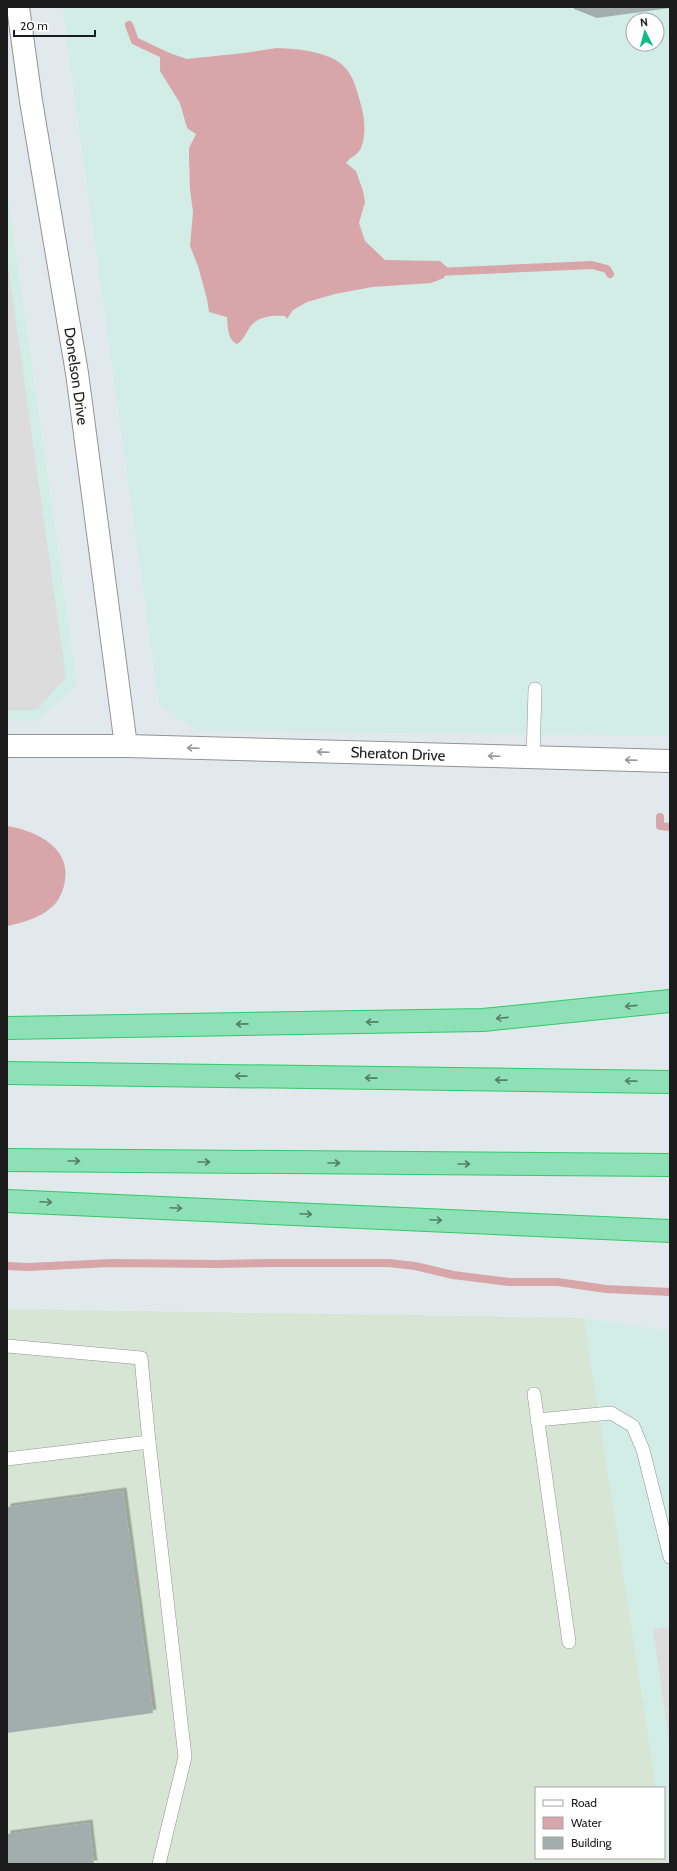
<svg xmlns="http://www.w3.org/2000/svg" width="677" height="1871" font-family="Cabin,sans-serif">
<defs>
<filter id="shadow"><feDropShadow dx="3.5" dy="-3.5" stdDeviation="0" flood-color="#0004"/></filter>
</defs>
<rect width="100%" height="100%" fill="#e2e9ed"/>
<g fill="#d2ede6" fill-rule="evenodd">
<path d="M 62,7 L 670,7 L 670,736 L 198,731 L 159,705 ZM 633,20 L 657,20 L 657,44 L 633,44 Z"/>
<polygon points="7,188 77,685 37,721 7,721"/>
<polygon points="584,1318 670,1331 670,1864 668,1864 664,1839 664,1788 656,1788"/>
</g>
<polygon fill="#d6e5d4" points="7,1309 584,1318 656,1788 536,1788 536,1858 664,1858 664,1839 668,1864 7,1864"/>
<g fill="#dcdcdc">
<polygon points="7,258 66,677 37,710 7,710"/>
<polygon points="670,1627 670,1748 653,1629"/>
</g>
<g fill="#d8a5a9">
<path d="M 277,48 C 298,49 334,51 348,71 C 355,81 358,94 361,105 C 365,118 366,136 361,148 C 358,155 350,157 346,163 L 356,171 L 363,191 L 365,202 L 359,223 L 365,241 L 385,260 L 440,261 L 448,268 L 444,278 L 431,283 L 372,287 L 335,294 L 307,302 L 293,310 L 287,319 L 285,316 C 269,315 254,317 247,332 C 244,337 242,341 237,344 C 227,339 228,326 227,317 L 209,312 L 207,299 L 198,266 L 190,246 L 193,212 L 190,189 L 189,156 L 189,148 L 196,134 L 187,128 L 180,103 L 160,71 L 160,57 L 169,53 L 187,59 L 244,53 Z"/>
<path d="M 7,826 C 38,831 74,849 64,886 C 62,893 58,902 52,907 C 40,918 22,923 7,926 Z"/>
</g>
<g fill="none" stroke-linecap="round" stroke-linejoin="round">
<g stroke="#d8a5a9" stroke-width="8">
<polyline points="129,25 135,41 169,57 172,60"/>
<polyline points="437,272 592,265 607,269 610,274"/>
<polyline points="660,817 660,826 670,827"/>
<polyline points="7,1266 28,1267 111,1263 216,1264 271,1263 389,1263 415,1266 453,1275 509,1282 558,1282 606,1289 670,1292"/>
</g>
</g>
<g fill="#a2adae" filter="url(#shadow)">
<polygon points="574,7 670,7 670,8 597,18 574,9"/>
<polygon points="123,1491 153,1713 7,1733 7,1507"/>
<polygon points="89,1823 94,1864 7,1864 7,1834"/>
</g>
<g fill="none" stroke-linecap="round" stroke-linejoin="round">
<g stroke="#939393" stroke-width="14">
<g id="service">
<polyline points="533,758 535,689"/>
<polyline points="7,1346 141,1358 149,1442 185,1757 159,1864"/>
<polyline points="534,1394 569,1642"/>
<polyline points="537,1420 611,1413 633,1426 643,1450 670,1557"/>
<polyline points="7,1459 149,1442"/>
</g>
</g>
<g stroke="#939393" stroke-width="24">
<g id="minor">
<polyline points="18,7 31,101 77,373 126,746"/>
<polyline points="7,746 126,746 670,761"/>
</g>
</g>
<g stroke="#2fcb65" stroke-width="24">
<g id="motorway">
<polyline points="7,1028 483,1020 670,1001"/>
<polyline points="7,1073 670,1082"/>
<polyline points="7,1160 670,1165"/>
<polyline points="7,1201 670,1231"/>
</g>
</g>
<use href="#service" stroke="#fff" stroke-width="13"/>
<use href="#minor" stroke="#fff" stroke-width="22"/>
<use href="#motorway" stroke="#8ee0b7" stroke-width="22"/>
</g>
<defs><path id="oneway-shaft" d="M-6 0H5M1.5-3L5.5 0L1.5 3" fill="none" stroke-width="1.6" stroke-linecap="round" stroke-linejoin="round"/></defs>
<g stroke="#999">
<use href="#oneway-shaft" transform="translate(193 748) rotate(-178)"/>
<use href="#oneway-shaft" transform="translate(323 752) rotate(-178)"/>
<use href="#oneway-shaft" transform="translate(494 756) rotate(-178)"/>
<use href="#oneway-shaft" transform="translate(631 760) rotate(-178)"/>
</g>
<g stroke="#557e6a">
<use href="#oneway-shaft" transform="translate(631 1006) rotate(174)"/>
<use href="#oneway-shaft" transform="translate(502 1018) rotate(174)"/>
<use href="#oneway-shaft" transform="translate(372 1022) rotate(179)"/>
<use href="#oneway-shaft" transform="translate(242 1024) rotate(179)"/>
<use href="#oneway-shaft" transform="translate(241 1076) rotate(-179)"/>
<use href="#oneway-shaft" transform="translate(371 1078) rotate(-179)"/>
<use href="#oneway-shaft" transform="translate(501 1080) rotate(-179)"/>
<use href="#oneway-shaft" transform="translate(631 1081) rotate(-179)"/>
<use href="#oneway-shaft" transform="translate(74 1161)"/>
<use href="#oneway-shaft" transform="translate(204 1162)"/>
<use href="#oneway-shaft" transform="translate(334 1163)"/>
<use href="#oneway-shaft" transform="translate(464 1164)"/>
<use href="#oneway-shaft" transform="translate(46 1202) rotate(3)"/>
<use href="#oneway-shaft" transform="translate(176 1208) rotate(3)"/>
<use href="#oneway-shaft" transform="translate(306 1214) rotate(3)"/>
<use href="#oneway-shaft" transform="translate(436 1220) rotate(3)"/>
</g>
<g text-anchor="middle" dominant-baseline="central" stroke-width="3.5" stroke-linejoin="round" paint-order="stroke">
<g font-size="15" fill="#1c1c1c" stroke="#fff">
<text transform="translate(76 376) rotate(82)">Donelson Drive</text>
<text transform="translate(398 754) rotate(2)">Sheraton Drive</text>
</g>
</g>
<rect width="677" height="1871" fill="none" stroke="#1c1c1c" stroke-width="16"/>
<rect x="535" y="1787" width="130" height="72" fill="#ffffff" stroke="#a4a4a4"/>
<rect x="543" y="1800" width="20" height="6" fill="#ffffff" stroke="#a4a4a4"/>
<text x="571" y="1807" font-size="12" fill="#1c1c1c">Road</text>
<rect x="543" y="1817" width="20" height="12" fill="#d8a5a9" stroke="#a4a4a4"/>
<text x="571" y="1827" font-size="12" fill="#1c1c1c">Water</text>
<rect x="543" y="1837" width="20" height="12" fill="#a2adae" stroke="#a4a4a4"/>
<text x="571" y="1847" font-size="12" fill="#1c1c1c">Building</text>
<g transform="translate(645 32) rotate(354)"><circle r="19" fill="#ffffff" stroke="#a4a4a4"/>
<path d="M0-3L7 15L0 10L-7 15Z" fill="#0dbb85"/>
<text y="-6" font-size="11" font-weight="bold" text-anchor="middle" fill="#1c1c1c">N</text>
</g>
<path d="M14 30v6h81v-6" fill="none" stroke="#1c1c1c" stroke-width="2"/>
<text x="20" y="30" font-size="12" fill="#1c1c1c" stroke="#ffffff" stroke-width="3" paint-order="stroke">20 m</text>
</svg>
